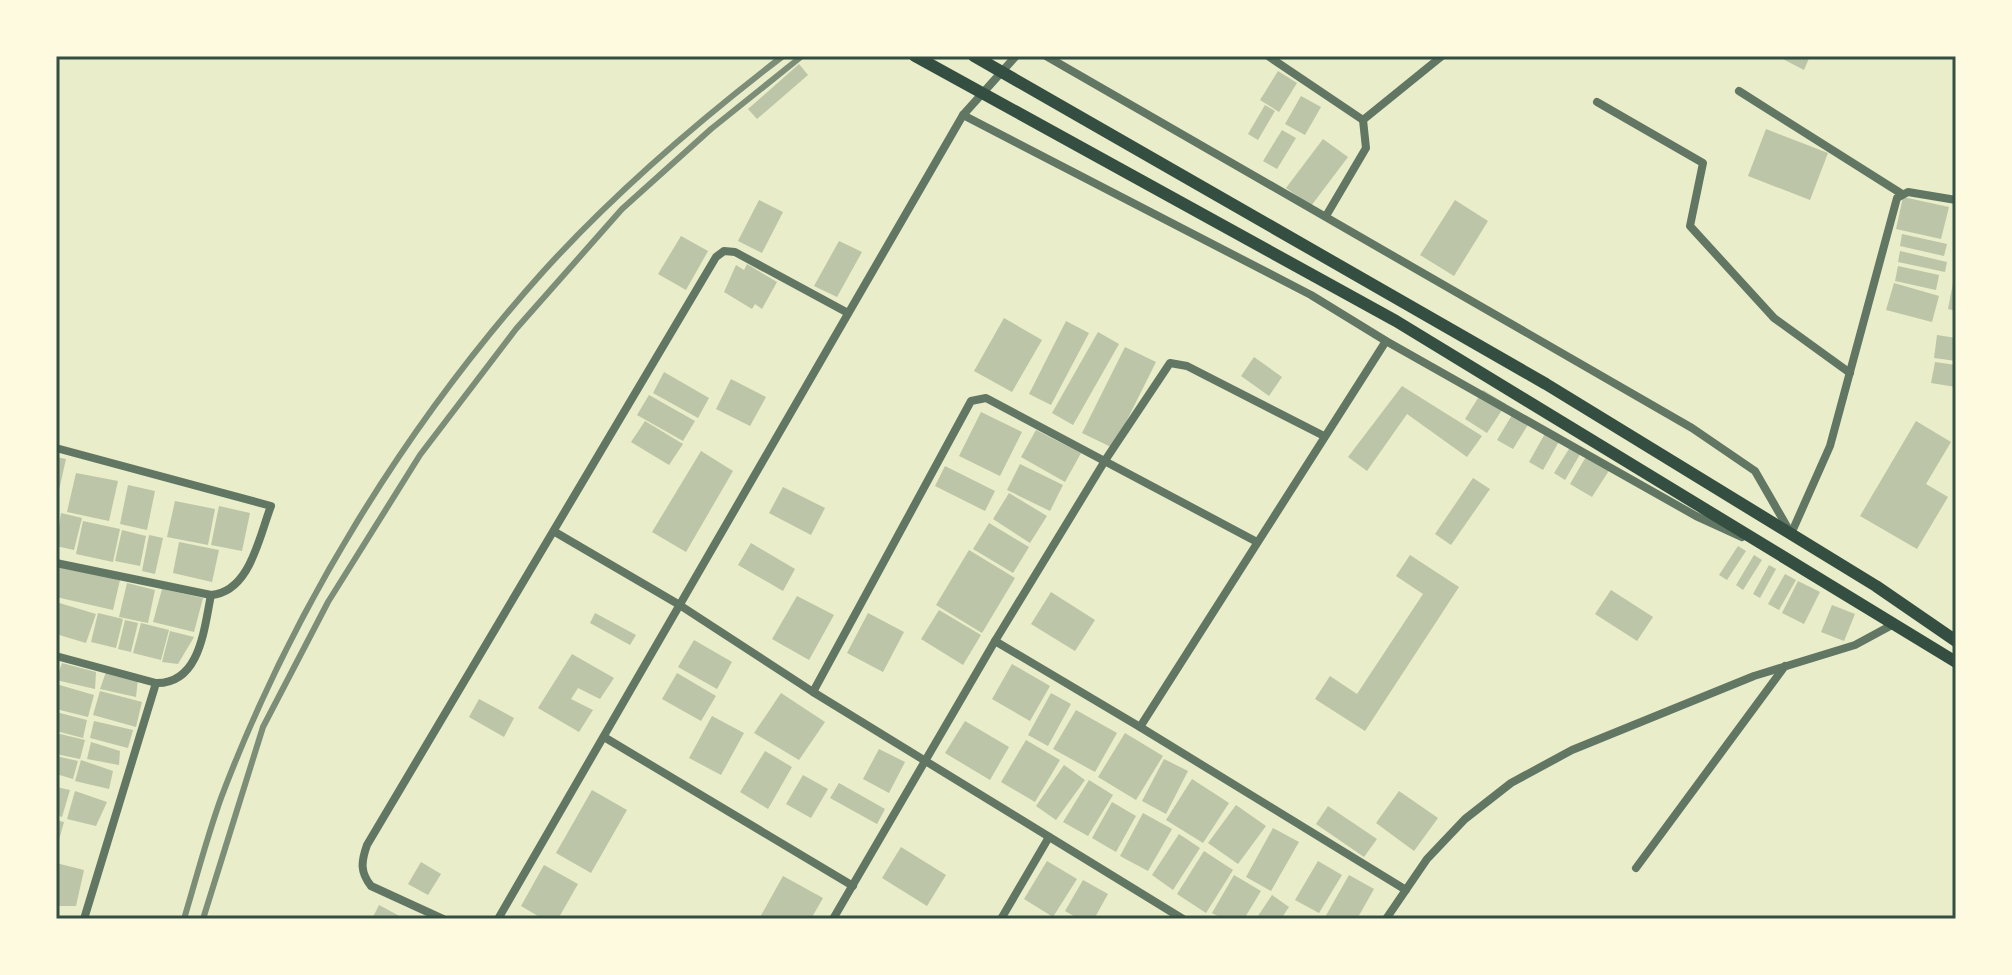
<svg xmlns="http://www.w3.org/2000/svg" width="2012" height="975" font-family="Helvetica,sans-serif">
<rect width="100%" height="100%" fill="#e9edc9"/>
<g fill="#bcc5a7">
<polygon points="1777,56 1810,56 1804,70"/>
<polygon points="799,64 808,75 757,119 748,109"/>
<polygon points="1278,71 1297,83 1279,112 1260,100"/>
<polygon points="1301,96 1321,107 1305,135 1285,124"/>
<polygon points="1265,105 1275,111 1258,140 1248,134"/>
<polygon points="1766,129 1828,153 1810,200 1748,176"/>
<polygon points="1282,130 1296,138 1277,169 1263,161"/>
<polygon points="1323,139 1348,157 1311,206 1286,188"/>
<polygon points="1903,197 1949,207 1941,239 1896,229"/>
<polygon points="759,200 783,212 762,253 738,241"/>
<polygon points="1455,200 1488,221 1454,276 1420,255"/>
<polygon points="1902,234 1947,244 1944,256 1900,246"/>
<polygon points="681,236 708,251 686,290 658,274"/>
<polygon points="839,241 862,252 837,297 814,286"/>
<polygon points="1900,251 1947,262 1945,272 1898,262"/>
<polygon points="747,264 777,282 762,309 755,304 752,309 724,292 736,265 744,270"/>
<polygon points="1898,266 1939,275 1936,290 1895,281"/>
<polygon points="1894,283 1939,296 1932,322 1886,310"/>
<polygon points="1953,283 1956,284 1956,311 1948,309"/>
<polygon points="1004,318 1042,340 1012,392 974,371"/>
<polygon points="1066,321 1089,333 1051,405 1029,394"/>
<polygon points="1098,332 1119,344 1073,425 1052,413"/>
<polygon points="1937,335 1956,338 1956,361 1934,358"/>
<polygon points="1125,347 1156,362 1113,448 1082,433"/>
<polygon points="1254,357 1282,377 1269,396 1241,376"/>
<polygon points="1935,362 1956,365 1956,387 1931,383"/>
<polygon points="664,372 709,398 698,418 653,393"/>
<polygon points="731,379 766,397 750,426 716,409"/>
<polygon points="1402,386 1482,436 1467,457 1407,414 1367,471 1348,457"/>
<polygon points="1483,390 1506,404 1487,433 1465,419"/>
<polygon points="649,395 695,421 683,441 637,415"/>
<polygon points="1515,410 1531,420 1513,449 1497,440"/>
<polygon points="981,412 1022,432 1000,476 959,456"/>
<polygon points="645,421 683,444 669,465 631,442"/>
<polygon points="1916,421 1951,442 1926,484 1948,497 1917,549 1860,516"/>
<polygon points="1036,430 1081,453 1065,482 1021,457"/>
<polygon points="1547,430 1561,438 1543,470 1529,462"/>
<polygon points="1572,444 1582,451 1565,480 1554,473"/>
<polygon points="701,451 733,471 686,552 652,532"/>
<polygon points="1587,455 1610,469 1592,497 1570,484"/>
<polygon points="56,457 66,459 57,499 56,499"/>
<polygon points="1020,464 1063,485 1050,511 1007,490"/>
<polygon points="945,466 995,491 985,511 935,486"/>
<polygon points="76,473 118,481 109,521 67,512"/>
<polygon points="1473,478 1490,489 1451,545 1435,534"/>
<polygon points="128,485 155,491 147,530 120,524"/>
<polygon points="783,487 825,508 811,535 769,513"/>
<polygon points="1009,493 1047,516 1030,543 993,519"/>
<polygon points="175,501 215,509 208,545 167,537"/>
<polygon points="219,506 250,513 242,551 211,545"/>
<polygon points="61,513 82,518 74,550 56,546"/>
<polygon points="83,521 120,529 113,562 76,554"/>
<polygon points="989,523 1029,547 1013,573 973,549"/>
<polygon points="122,530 146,536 140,566 115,561"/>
<polygon points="149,535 163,538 155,574 142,571"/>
<polygon points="179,542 219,550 212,582 173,573"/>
<polygon points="751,543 795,569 783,591 738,565"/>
<polygon points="1738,546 1746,551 1727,580 1719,575"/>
<polygon points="969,550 1015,578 982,633 936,605"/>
<polygon points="1410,555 1459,587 1365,731 1315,699 1330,676 1357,694 1423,594 1396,576"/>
<polygon points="1754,555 1762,560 1743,590 1736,585"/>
<polygon points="56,565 120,580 113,610 56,597"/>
<polygon points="1769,565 1776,569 1760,598 1753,594"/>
<polygon points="1785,574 1796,580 1779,610 1768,604"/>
<polygon points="1798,581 1820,592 1804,624 1782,613"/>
<polygon points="127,583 155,590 148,623 119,617"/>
<polygon points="162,589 203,598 194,632 153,622"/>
<polygon points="1611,590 1653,617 1637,641 1595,614"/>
<polygon points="1051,592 1095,620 1075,651 1031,624"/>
<polygon points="797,596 834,615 809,660 772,639"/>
<polygon points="56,602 96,614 86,643 56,634"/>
<polygon points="1832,605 1855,614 1844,641 1821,632"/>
<polygon points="939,610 981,635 963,665 921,639"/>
<polygon points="98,613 123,619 116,648 91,642"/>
<polygon points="595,613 636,635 630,645 590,623"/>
<polygon points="868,613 904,632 883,672 847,653"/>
<polygon points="125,620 138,623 131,652 118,649"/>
<polygon points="141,623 169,630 161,660 133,653"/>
<polygon points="170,631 194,637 178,664 162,662"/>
<polygon points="694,640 732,662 717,689 678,667"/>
<polygon points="572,654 614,678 600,699 578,688 571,699 593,710 579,732 538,708"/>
<polygon points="62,663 96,672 95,689 56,680"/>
<polygon points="1012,664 1050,686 1030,721 992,699"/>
<polygon points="106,672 138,679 136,697 100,689"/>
<polygon points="677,673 716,696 701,721 662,699"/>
<polygon points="56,684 94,695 88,717 56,709"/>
<polygon points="100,691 142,702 136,727 93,715"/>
<polygon points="781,693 825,722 799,760 754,733"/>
<polygon points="1051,693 1071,704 1048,746 1028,735"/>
<polygon points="479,699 514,718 504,737 469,717"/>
<polygon points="1076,710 1117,733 1095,772 1053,749"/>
<polygon points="56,712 87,720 83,738 56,731"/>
<polygon points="712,716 744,733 721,775 689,758"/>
<polygon points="94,721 133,730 128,748 90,738"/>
<polygon points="965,721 1009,747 990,780 945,753"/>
<polygon points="56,733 85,740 80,759 56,754"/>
<polygon points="1125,733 1163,756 1136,800 1098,777"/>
<polygon points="1026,740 1060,760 1035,802 1001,782"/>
<polygon points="91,742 120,751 119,765 87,759"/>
<polygon points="879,749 905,762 889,793 863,779"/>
<polygon points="765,751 792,767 768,809 740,792"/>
<polygon points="56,756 78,761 73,779 56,774"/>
<polygon points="1164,759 1188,771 1166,814 1142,801"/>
<polygon points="81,760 113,771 109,789 75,781"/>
<polygon points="1064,765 1085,780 1056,820 1036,806"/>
<polygon points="803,775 828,789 811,818 786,804"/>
<polygon points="1192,779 1229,803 1203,843 1166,820"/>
<polygon points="1089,780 1113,795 1088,836 1063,822"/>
<polygon points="839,783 885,809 877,824 830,798"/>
<polygon points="56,787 70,790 62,817 56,815"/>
<polygon points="592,790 627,810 591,873 556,853"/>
<polygon points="75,791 107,802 96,826 67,819"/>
<polygon points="1399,791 1438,818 1414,851 1376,823"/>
<polygon points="1112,802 1136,816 1116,852 1092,838"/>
<polygon points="1236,805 1266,826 1238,864 1208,843"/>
<polygon points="1328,806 1377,839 1364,857 1316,824"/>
<polygon points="1143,813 1172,829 1148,871 1120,856"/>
<polygon points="56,820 64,822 57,847 56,847"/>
<polygon points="1273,828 1299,842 1271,891 1246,877"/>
<polygon points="1179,834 1200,848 1173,890 1152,875"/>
<polygon points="901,847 946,875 927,906 882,878"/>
<polygon points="1204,851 1233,870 1206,913 1177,894"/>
<polygon points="1047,861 1077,879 1053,917 1024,899"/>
<polygon points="1318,861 1342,875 1319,913 1295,900"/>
<polygon points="421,862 441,874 428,895 408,884"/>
<polygon points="56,863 84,870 76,906 56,906"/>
<polygon points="544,865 578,884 558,919 543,919 521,906"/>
<polygon points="1234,875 1261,891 1244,919 1223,919 1212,913"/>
<polygon points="1349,875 1374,889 1357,919 1324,919"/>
<polygon points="783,876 823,898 811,919 759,919"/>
<polygon points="1083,880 1108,894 1094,919 1079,919 1065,911"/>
<polygon points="1272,895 1289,907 1281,919 1256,919"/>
<polygon points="379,905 405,919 372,919"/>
</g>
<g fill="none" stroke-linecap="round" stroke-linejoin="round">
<g stroke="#617663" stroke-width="8">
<polyline points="1046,56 1692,428 1755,471 1789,530"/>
<polyline points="1268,56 1363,120 1366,148 1326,216"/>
<polyline points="1739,91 1902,194"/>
<polyline points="1597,102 1703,163 1690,226 1774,318 1850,373"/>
<polyline points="963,115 1311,295 1386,341 1696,516 1742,537"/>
<polyline points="1363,120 1442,56"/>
<polyline points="1386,341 1140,727 1406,890"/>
<path d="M 56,448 L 271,506 C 259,537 250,592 211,595 L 56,563"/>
<polyline points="555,532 678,604 813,692 1183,919"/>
<polyline points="1791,534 1830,446 1897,198 1908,192 1956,200"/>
<polyline points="995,641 1106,459 1170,363 1187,366 1324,436"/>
<path d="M 56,656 L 156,683 C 200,684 204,629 211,595"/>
<polyline points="813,692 971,401 986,398 1257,542"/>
<polyline points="604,737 853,886"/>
<polyline points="1636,868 1785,666"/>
<polyline points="84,919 156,683"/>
<path d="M 443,919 L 371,886 C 360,872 361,862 367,845 L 716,257 L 724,251 L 735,252 L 848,313"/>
<polyline points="498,919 963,115 1016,56"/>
<polyline points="833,919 995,641 1140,727"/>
<polyline points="1001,919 1049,837"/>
<polyline points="1386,919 1427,859 1465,819 1511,783 1572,750 1754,676 1855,645 1892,625"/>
</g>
<g stroke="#344e41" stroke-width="12">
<polyline points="915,56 1396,321 1956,662"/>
<polyline points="974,56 1546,384 1876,586 1956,641"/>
</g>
<g stroke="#7c8e77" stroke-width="6">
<path d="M 184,919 C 196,879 207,837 221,798 C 293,608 406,425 541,274 C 613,194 697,122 783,56"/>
<polyline points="203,919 263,727 328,602 420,455 516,329 622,209 711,129 802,56"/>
</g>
</g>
<rect width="2012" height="975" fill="none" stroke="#fefae0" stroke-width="116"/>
<rect x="58" y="58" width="1896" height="859" fill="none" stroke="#344e41" stroke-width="3"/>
</svg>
